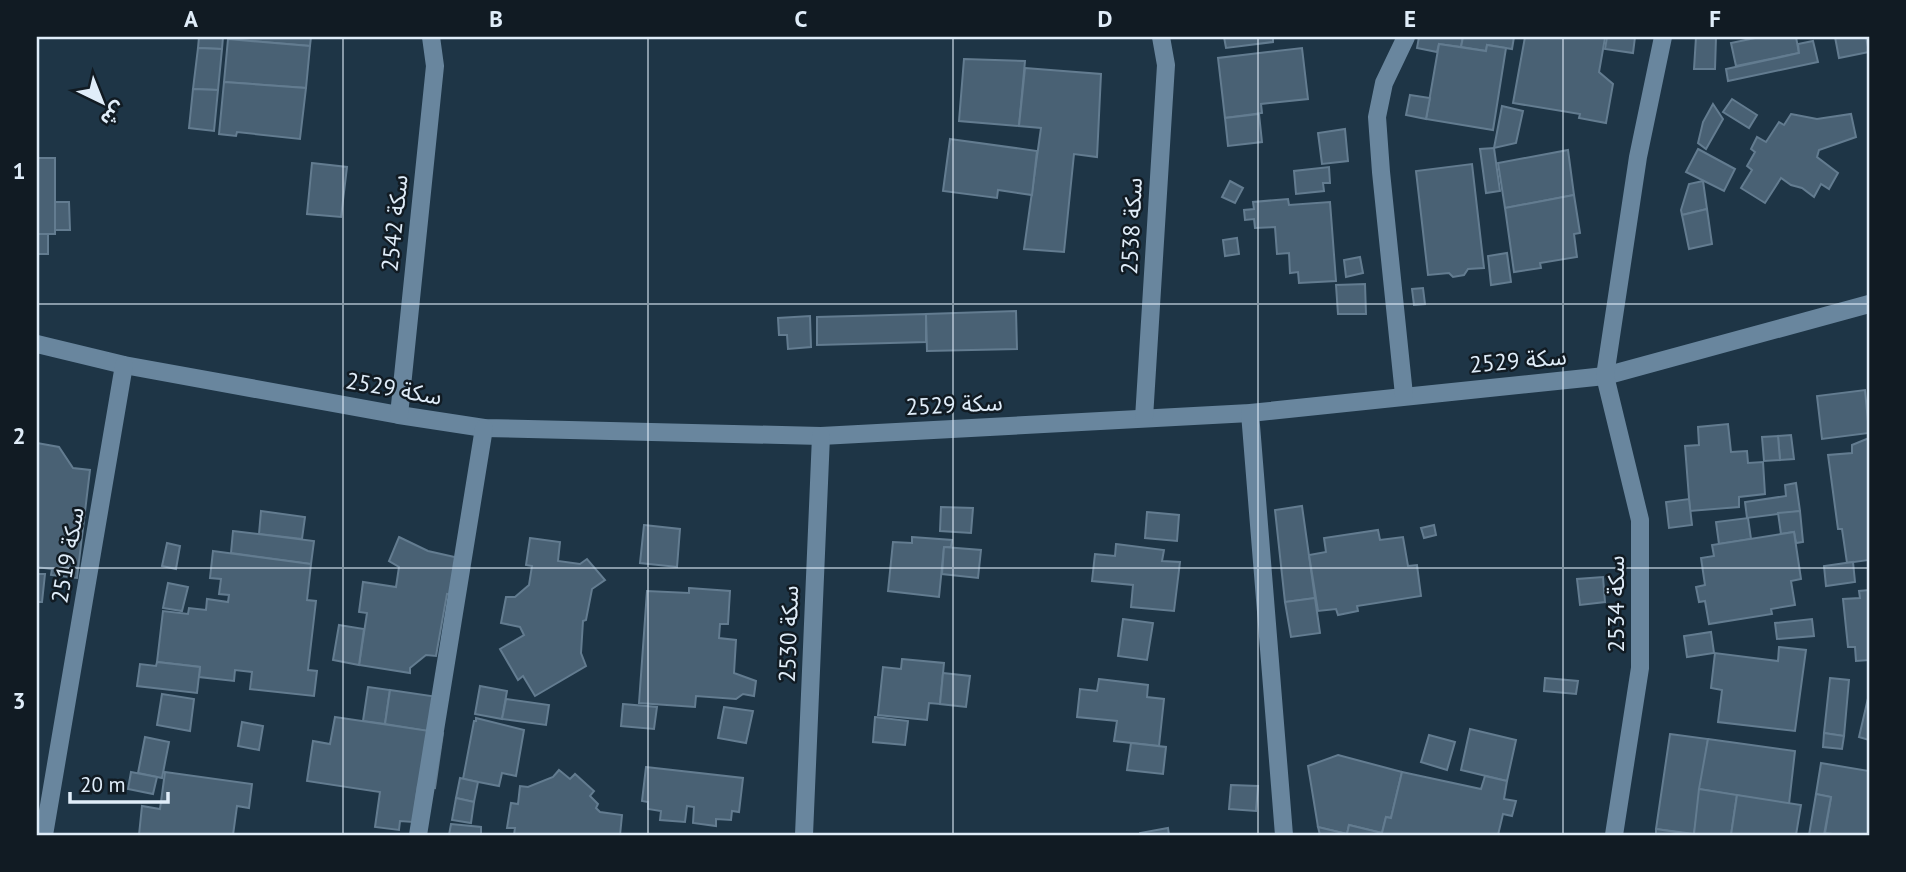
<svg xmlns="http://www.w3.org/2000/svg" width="1906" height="872" font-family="'PT Sans','Noto Sans Arabic',sans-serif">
<rect width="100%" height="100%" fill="#1e3546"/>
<g fill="#496174" stroke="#637c90" stroke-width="2">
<polygon points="199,37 223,37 222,49 198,48"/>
<polygon points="228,37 311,37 310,46 228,39"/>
<polygon points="1224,37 1273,37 1273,42 1226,48"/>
<polygon points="1419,37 1463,37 1461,47 1439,44 1437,52 1417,48"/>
<polygon points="1463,37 1514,37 1512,49 1487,45 1486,51 1461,47"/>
<polygon points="1525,37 1605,38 1599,72 1613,84 1606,123 1579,118 1580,114 1513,103"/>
<polygon points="1607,37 1635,37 1633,53 1605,49"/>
<polygon points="1696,37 1716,37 1715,69 1694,69"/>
<polygon points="1760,37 1796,37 1799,53 1736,66 1731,43"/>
<polygon points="1835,37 1866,37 1869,52 1839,58"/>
<polygon points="228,39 310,46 306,88 224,82"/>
<polygon points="1813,41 1818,62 1728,81 1726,69 1799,53 1798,44"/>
<polygon points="1439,44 1486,51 1487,45 1506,48 1493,130 1426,119"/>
<polygon points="198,48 222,49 218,90 193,89"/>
<polygon points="1302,48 1308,99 1261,104 1262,113 1225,118 1218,58"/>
<polygon points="964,59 1025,61 1019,126 959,121"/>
<polygon points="1025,68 1101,74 1097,157 1074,154 1064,252 1024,249 1041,128 1019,126"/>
<polygon points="224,82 306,88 300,139 237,132 236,136 219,134"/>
<polygon points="193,89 218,90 214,131 189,128"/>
<polygon points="1410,95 1430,98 1426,119 1406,115"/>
<polygon points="1732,99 1757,115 1749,128 1723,112"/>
<polygon points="1713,104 1723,119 1706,149 1698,143 1703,122"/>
<polygon points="1502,106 1523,111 1516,143 1494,148"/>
<polygon points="1259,114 1262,142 1228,146 1225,118"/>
<polygon points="1791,114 1817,119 1851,114 1856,137 1819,150 1817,157 1838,173 1829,189 1821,184 1814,197 1802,188 1791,185 1781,178 1765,203 1741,188 1752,170 1747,166 1755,152 1751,149 1757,137 1766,142 1779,122 1784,125"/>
<polygon points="1345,129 1348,161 1322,164 1318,133"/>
<polygon points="950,139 1037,151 1032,195 998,190 997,198 943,191"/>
<polygon points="1494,148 1500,191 1486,193 1480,149"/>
<polygon points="1698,149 1735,169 1724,191 1686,172"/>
<polygon points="1568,150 1574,195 1505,208 1498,163"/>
<rect x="37" y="158" width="18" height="76"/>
<polygon points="312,163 347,167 341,217 307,214"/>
<polygon points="1472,164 1484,268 1468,269 1464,275 1453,277 1449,273 1428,275 1416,171"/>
<polygon points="1329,167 1330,183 1323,183 1324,191 1296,194 1294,171"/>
<polygon points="1230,181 1243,188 1235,203 1222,197"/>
<polygon points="1703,181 1707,209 1682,215 1681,210 1689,184"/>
<polygon points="1574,195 1580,233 1574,234 1577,257 1540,263 1541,268 1514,272 1505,208"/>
<polygon points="1288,199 1289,205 1330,202 1336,281 1299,283 1298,272 1290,273 1289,253 1277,254 1275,227 1255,228 1254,219 1245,220 1244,210 1254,209 1253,202"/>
<polygon points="55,202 69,202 70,230 55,230"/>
<polygon points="1707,209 1712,244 1689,249 1682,215"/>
<rect x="37" y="234" width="11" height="20"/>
<polygon points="1237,238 1239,254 1225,256 1223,240"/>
<polygon points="1507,253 1511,282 1491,285 1488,256"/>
<polygon points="1360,257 1363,273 1346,277 1344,260"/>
<polygon points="1365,284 1366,314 1338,314 1336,285"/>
<polygon points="1423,288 1425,304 1414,305 1412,289"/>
<polygon points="1016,311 1017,349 927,351 926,314"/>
<polygon points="926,314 926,342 817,345 817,317"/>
<polygon points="810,316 811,347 788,349 787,335 779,335 778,318"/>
<polygon points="1865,390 1869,433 1822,439 1817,396"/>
<polygon points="1728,424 1731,452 1747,451 1748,463 1763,462 1765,494 1739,497 1739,507 1690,511 1685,446 1699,445 1698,427"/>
<polygon points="1791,435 1794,459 1780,460 1778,436"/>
<polygon points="1778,436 1780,460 1764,461 1762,437"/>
<polygon points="1869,438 1869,560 1847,563 1842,529 1838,529 1828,455 1852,453 1852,445"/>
<polygon points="37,443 59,447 73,468 90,470 77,578 51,575 52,569 37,567"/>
<polygon points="1796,483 1800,511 1747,518 1745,502 1786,496 1785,485"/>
<polygon points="1689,499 1692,525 1669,528 1666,502"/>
<polygon points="1302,506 1315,598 1285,602 1275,510"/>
<polygon points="941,507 973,508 971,533 940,531"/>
<polygon points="261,511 305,517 302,539 259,534"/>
<polygon points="1800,511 1803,542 1796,543 1794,532 1781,534 1778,513"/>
<polygon points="1147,512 1179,515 1177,541 1145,538"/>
<polygon points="1748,518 1751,539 1719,544 1716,522"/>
<polygon points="644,525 680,529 677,567 640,563"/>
<polygon points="1434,525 1436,535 1424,538 1421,528"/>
<polygon points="1378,530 1380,540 1403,537 1408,566 1417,565 1421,596 1357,606 1358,611 1338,615 1336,609 1318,611 1309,555 1326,552 1324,538"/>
<polygon points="233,531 314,541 311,564 231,553"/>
<polygon points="1794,532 1801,579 1791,581 1795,605 1771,609 1772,614 1709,624 1705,601 1699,602 1696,587 1705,585 1701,558 1714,556 1712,545"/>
<polygon points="399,537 428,551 459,558 453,595 447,594 436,656 426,655 410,668 410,673 359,665 367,613 359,612 363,582 396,587 399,567 389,561"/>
<polygon points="912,537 952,540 951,547 944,547 939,597 888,591 893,542 912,543"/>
<polygon points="530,538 560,542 558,561 580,564 587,559 605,580 592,589 586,620 583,621 581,653 586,666 535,696 523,676 518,680 500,649 524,635 520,627 501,623 506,597 515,597 529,585 532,566 526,565"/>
<polygon points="167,543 180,546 176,569 162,566"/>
<polygon points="1116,544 1164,550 1162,561 1180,562 1174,611 1131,607 1133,585 1092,581 1095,554 1115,556"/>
<polygon points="944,547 981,550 978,578 942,574"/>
<polygon points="213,551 311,564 307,600 316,601 308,670 317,671 314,696 250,689 252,672 235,670 234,681 199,677 200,667 157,662 163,611 188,614 189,608 206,610 207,599 228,602 229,595 219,594 221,579 210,578"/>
<polygon points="1853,562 1855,582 1826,586 1824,566"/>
<polygon points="37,574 45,574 42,602 37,602"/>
<polygon points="1603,577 1605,602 1580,605 1577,579"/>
<polygon points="168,583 188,587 182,611 163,608"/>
<polygon points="689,588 730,591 728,624 720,624 719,638 736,640 734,673 756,681 754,696 743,694 736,699 696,696 695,707 639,703 647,591 689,593"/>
<polygon points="1869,590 1869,660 1856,661 1855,647 1848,647 1843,599 1860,598 1859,591"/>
<polygon points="1315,598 1320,633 1291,637 1285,602"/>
<polygon points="1123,619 1153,623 1147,660 1118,656"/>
<polygon points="1812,619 1814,636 1777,639 1775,623"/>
<polygon points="339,625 364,629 359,665 333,660"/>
<polygon points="1711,632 1714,653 1687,657 1684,636"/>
<polygon points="1779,647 1806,650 1795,731 1718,722 1722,690 1711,688 1715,653 1778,661"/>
<polygon points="902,659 944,663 940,704 929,703 927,720 878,715 883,667 901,669"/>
<polygon points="157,662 200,667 197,693 137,686 140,664 156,666"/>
<polygon points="943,673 970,676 966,707 940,704"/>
<polygon points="1545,678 1578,681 1576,694 1544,691"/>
<polygon points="1830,678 1849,680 1844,736 1824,733"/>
<polygon points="1099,679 1148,685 1147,697 1164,699 1159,746 1114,741 1117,721 1077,717 1080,689 1097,691"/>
<polygon points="480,686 507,691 502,719 475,714"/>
<polygon points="368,687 390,690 385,724 363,721"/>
<polygon points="390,690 438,697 433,732 385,724"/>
<polygon points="162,694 194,699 190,731 157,725"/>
<polygon points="1869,694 1869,740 1859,737"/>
<polygon points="506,699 549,705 546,725 502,719"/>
<polygon points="623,704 657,707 654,729 621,726"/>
<polygon points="724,707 753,711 746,743 718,738"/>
<polygon points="335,717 443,733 435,788 418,785 413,822 400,821 399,830 375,827 380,792 307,781 313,741 330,744"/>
<polygon points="875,717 908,721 905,745 873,742"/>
<polygon points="476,718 524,730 516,776 502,773 499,786 463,779 474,721 476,721"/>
<polygon points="242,722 263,726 259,750 238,746"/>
<polygon points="1470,729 1516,740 1507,781 1461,770"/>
<polygon points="1824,733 1844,736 1842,749 1823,747"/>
<polygon points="1670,734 1708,739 1694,834 1656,829"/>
<polygon points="1429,735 1455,742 1447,770 1421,762"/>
<polygon points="145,737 169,742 162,778 138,773"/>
<polygon points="1708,739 1795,751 1789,804 1699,789"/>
<polygon points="1131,743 1166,747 1163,774 1127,770"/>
<polygon points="1338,755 1402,772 1391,818 1386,817 1382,833 1349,825 1347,834 1318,827 1308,766"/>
<polygon points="1821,763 1869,771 1869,835 1840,835 1825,833 1831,797 1816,794"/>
<polygon points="646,767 743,778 739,812 732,811 731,820 716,819 716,826 693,823 694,807 687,806 685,822 660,820 661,811 648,809 648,802 642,801"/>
<polygon points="559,770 570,779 575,774 594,791 590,796 598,804 596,808 600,812 622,815 620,835 514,835 515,828 507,828 511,803 518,804 520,786 528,787 553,777"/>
<polygon points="131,772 157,777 153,794 128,789"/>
<polygon points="165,772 252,784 249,808 237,806 233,835 139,835 142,806 160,809"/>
<polygon points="1402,772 1481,789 1485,776 1507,781 1504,799 1516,801 1512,816 1503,814 1498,835 1320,835 1318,827 1347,834 1349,825 1382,833 1386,817 1391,818"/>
<polygon points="460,778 478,782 474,802 456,798"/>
<polygon points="1231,785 1258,786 1256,811 1229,809"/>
<polygon points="1699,789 1737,795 1731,835 1694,834"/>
<polygon points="1816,794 1831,797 1824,835 1809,835"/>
<polygon points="1737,795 1801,805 1796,835 1731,835"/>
<polygon points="456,798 474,802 471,823 452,820"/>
<polygon points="451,824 481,827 481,835 449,835"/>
<polygon points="1168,828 1169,835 1140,835 1140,833"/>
<polygon points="1656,829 1690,834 1690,835 1656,835"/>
</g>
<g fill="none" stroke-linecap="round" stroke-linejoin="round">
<g stroke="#69869e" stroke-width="18">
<polyline points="37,344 124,365 399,415 484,428 821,436 1250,413 1605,376 1869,304"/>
<polyline points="1404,395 1381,172 1377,117 1384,83 1406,37"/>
<polyline points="1250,413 1284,835"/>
<polyline points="399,415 435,66 431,37"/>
<polyline points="1144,418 1166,65 1161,37"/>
<polyline points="44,835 124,365"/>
<polyline points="418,835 484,428"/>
<polyline points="804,835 821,436"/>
<polyline points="1614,835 1640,668 1640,520 1605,376 1638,157 1663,37"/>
</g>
</g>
<path fill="none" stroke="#e0edf9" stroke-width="2" stroke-opacity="0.55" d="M 343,37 L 343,835M 648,37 L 648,835M 953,37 L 953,835M 1258,37 L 1258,835M 1563,37 L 1563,835M 37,304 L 1869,304M 37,568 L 1869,568"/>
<g text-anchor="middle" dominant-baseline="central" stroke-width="5" stroke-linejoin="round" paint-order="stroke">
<g font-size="23" fill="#e0edf9" stroke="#111b23">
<text transform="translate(394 223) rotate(-84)">سكة 2542</text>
<text transform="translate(1131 226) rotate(-87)">سكة 2538</text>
<text transform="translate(1518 360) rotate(-5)">سكة 2529</text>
<text transform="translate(394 388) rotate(10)">سكة 2529</text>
<text transform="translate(954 404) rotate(-3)">سكة 2529</text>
<text transform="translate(67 555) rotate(-80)">سكة 2519</text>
<text transform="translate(1615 604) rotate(-90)">سكة 2534</text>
<text transform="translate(788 634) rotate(-88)">سكة 2530</text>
</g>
</g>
<rect width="1906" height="872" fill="none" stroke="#111b23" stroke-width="77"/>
<g transform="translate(102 102) rotate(137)" stroke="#111b23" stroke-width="5" paint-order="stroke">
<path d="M0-5L12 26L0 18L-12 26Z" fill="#e0edf9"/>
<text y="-10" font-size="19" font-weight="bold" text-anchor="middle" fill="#e0edf9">ش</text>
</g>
<path d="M70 792v10h98v-10" fill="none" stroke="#e0edf9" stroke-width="3.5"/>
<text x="80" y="792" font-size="21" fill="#e0edf9" stroke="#111b23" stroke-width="5" paint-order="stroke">20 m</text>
<rect x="38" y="38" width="1830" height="796" fill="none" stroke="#e0edf9" stroke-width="2.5"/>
<g font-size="23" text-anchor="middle" font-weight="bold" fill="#e0edf9">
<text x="191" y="27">A</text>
<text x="496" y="27">B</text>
<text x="801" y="27">C</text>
<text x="1105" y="27">D</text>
<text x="1410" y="27">E</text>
<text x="1715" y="27">F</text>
<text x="19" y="179">1</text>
<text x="19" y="444">2</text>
<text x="19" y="709">3</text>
</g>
</svg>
